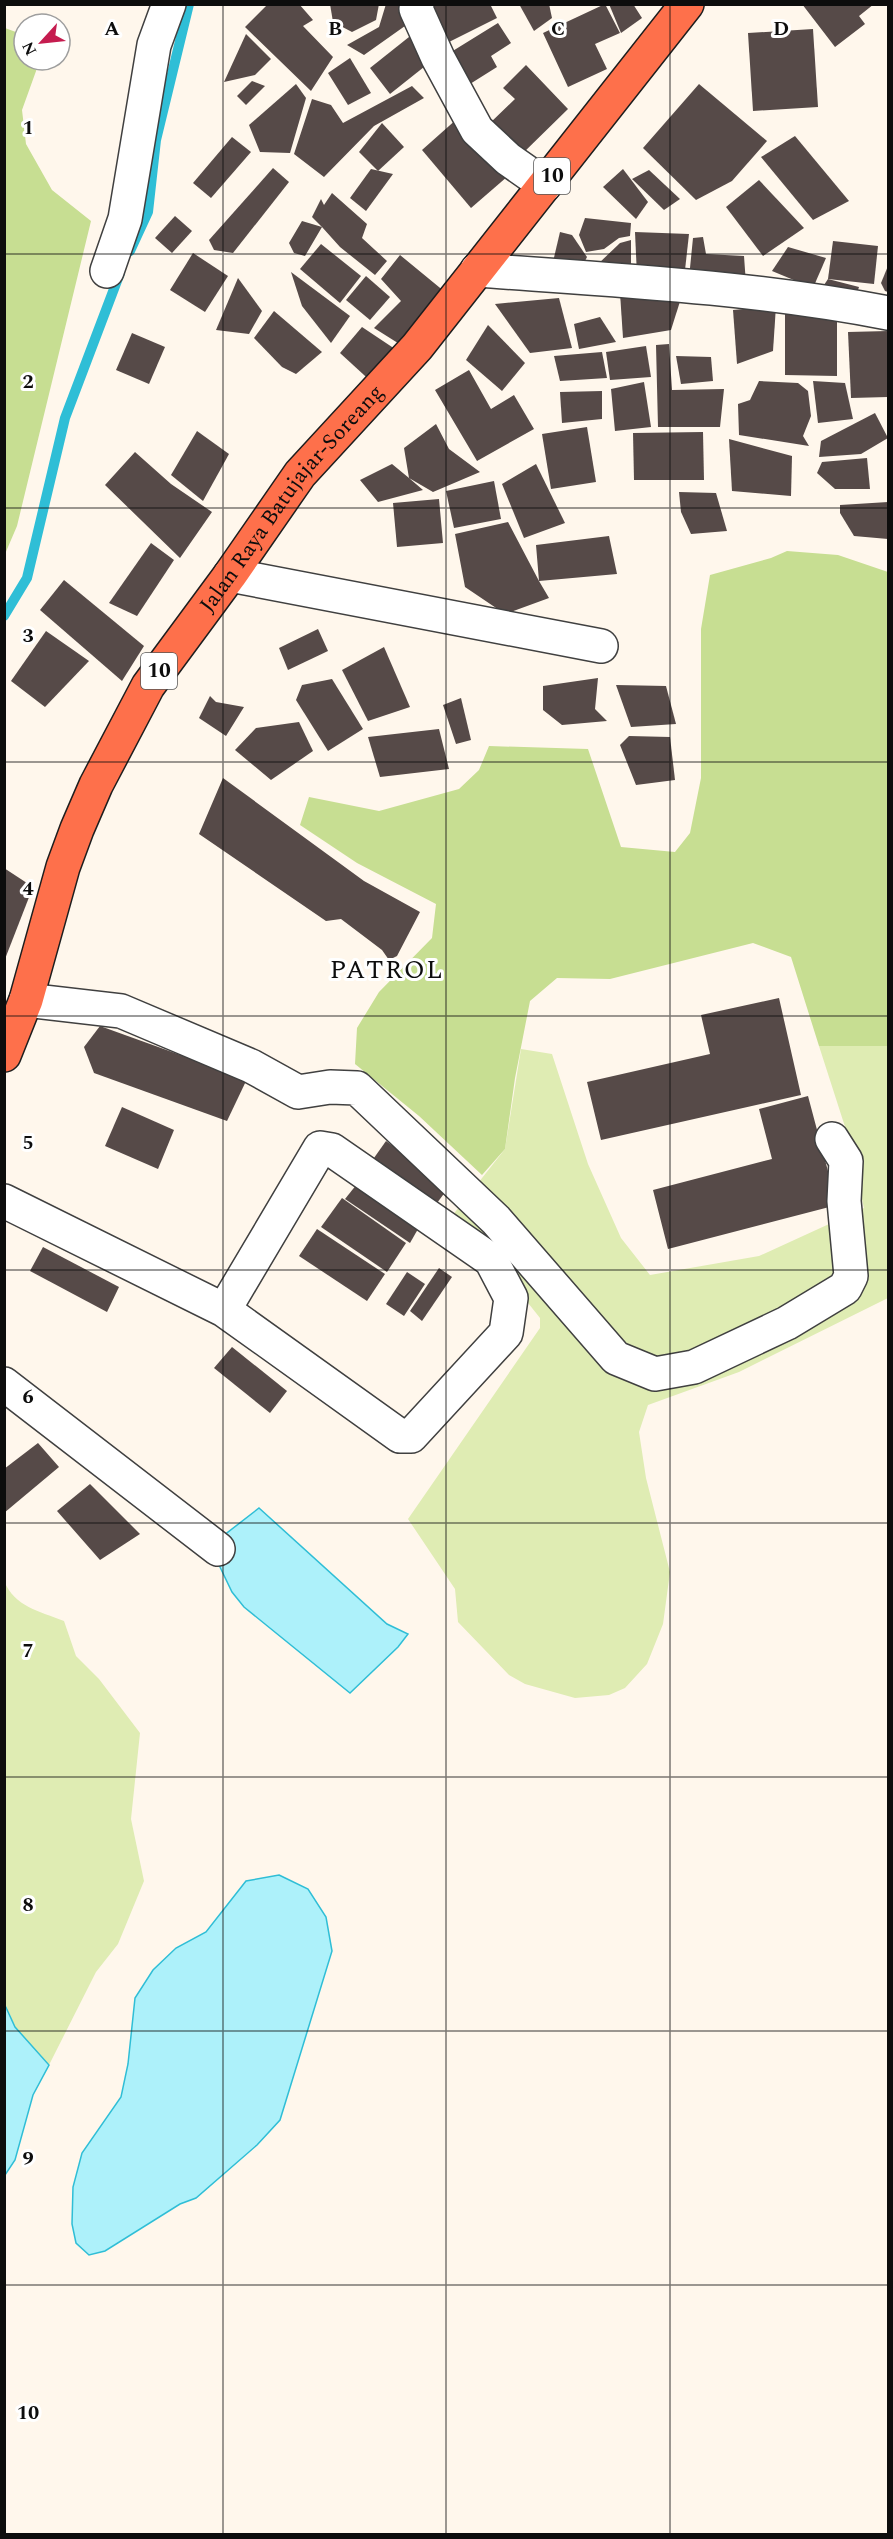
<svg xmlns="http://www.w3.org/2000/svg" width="893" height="2539" font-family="Spectral,serif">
<rect width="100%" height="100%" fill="#fff7ec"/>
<g fill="#dfecb3">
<polygon points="819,1046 888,1046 888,1298 739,1372 648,1405 639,1432 646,1478 670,1572 663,1624 647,1664 625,1688 609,1695 575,1698 525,1684 509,1675 458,1622 455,1589 408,1519 540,1328 540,1318 485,1249 448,1221 505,1149 521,1049 552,1054 588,1164 621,1238 650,1275 759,1256 864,1208 847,1133"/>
<path d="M 4,1581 C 15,1607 39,1611 64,1621 L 76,1656 L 99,1679 L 140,1733 L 131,1819 L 144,1881 L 118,1944 L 96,1972 L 49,2065 L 15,2027 L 5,2003 Z"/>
</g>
<g fill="#c7de92">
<polygon points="5,28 24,35 24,60 40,60 22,110 26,144 52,190 91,221 17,526 5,554"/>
<polygon points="787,551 838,555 888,572 888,1046 819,1046 791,957 753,943 610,979 557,978 530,1001 515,1078 505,1149 482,1175 419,1116 355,1064 357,1028 379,992 432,938 436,904 357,863 300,825 309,797 379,811 459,789 479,770 489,746 588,749 621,847 675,852 690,833 701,778 701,629 710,575 771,558"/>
</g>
<g fill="#adf1fa" stroke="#2fbed6" stroke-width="1.5">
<polygon points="259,1508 387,1624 408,1634 398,1647 350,1693 244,1607 232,1592 219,1565 223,1536"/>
<polygon points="279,1875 308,1889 326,1917 332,1951 280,2120 257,2145 196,2198 180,2204 105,2251 89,2255 76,2243 72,2224 73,2187 82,2153 121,2097 128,2064 135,1998 153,1970 176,1948 206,1932 246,1881"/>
<polygon points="4,2003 15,2027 49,2065 33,2095 15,2160 5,2175"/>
</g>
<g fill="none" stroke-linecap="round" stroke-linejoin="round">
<g stroke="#2fbed6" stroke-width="10">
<polyline points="130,251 148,212 156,140 189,4"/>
<polyline points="4,616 27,578 65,418 120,273"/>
</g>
</g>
<g fill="#564a48">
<polygon points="268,4 299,4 313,20 303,26 333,57 311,91 245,27"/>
<polygon points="330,4 379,4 376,20 352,32 333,22"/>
<polygon points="386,4 401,4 412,21 364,55 347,45 379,27"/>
<polygon points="436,4 490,4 497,18 443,45 426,9"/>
<polygon points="519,4 549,4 552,18 534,31"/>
<polygon points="605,4 620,33 595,44 607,69 568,87 543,33"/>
<polygon points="609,4 633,4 642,18 621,33"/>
<polygon points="802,4 874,4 859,16 865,24 835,47"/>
<polygon points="498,23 511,43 491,56 497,67 462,89 443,57"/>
<polygon points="813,29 818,107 753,111 748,33"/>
<polygon points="414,33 434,59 390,94 370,68"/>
<polygon points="246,34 271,59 255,75 224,82"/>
<polygon points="350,58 371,93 348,105 328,73"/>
<polygon points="526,65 568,109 520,156 489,124 515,99 503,88"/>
<polygon points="252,81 265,86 246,105 237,96"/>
<polygon points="296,84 306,98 290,153 260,152 249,125"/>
<polygon points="699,84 767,141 732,181 696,200 643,148"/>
<polygon points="412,86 424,98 374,126 324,177 294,154 312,99 331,105 343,123"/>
<polygon points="458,118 508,176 471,208 422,150"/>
<polygon points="382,123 404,147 378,171 359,152"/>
<polygon points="795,136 849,201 813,220 761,157"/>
<polygon points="232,137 251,152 211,198 193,183"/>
<polygon points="273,168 289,182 233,253 214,250 209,240"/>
<polygon points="371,169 393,174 366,211 350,198"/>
<polygon points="623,169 648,202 636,219 603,187"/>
<polygon points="649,170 680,199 664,210 632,179"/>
<polygon points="759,180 804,228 763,256 726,207"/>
<polygon points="332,193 367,224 362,238 387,261 375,275 340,247 322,227 305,256 294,253 289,243 302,221 322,227 312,217 321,199 324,205"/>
<polygon points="175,216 192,231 172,253 155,238"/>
<polygon points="585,218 631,223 630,236 619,238 604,249 586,252 579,235"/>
<polygon points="560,232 572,235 587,257 581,269 552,266"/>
<polygon points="635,232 689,234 684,279 637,276"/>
<polygon points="703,237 706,254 744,256 746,284 689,278 693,238"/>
<polygon points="631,240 631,275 597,265 620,243"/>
<polygon points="833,241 878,246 874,284 828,279"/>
<polygon points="321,244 361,276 340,303 300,269"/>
<polygon points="788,247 826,258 813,288 772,271"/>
<polygon points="193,253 228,276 205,312 170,290"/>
<polygon points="400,255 445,292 401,345 374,328 401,301 381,279"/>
<polygon points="888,266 888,292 885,291 881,283"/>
<polygon points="291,272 350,316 331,343 302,306"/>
<polygon points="366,276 390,297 370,320 346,300"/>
<polygon points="238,278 262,311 249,334 216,330"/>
<polygon points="828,279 859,287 854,302 820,291"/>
<polygon points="620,293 682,295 671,330 623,338"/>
<polygon points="559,298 572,348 530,353 495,304"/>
<polygon points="785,302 837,313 837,376 785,375"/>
<polygon points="776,306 773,351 737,364 733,310"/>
<polygon points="274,311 322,352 296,374 282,367 254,338"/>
<polygon points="600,317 616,342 579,349 574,324"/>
<polygon points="488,325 525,363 502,391 466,360"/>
<polygon points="362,327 401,353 376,386 340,353"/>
<polygon points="888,331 888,397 851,398 848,332"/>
<polygon points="132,333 165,347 149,384 116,370"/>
<polygon points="669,344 672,390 724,389 720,427 658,427 656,345"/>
<polygon points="646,346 651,377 610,380 606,352"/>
<polygon points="602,352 607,378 560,381 554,356"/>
<polygon points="676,356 711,357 713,381 681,384"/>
<polygon points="469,370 491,409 514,395 534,429 477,461 435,390"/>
<polygon points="759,381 798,383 808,391 811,416 803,436 809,446 739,435 738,404 750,400"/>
<polygon points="813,381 845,383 853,419 818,423"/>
<polygon points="644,382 651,427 615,431 611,389"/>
<polygon points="602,391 602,419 562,423 560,392"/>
<polygon points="875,413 888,438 861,454 819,457 821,441"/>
<polygon points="436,424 449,449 480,472 433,492 409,478 423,490 378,502 360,480 392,464 409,478 404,448"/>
<polygon points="587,427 596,482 551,489 542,434"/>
<polygon points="197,431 229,454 203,501 171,475"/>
<polygon points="703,432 704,480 634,480 633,433"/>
<polygon points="729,439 792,456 791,496 732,491"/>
<polygon points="135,452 171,484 212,512 180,558 105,485"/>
<polygon points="867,458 870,489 835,489 817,473 822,462"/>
<polygon points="536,464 565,523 524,538 502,484"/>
<polygon points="494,481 501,519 454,528 446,491"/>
<polygon points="679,492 716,493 727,531 691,534 681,512"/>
<polygon points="439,499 443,543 397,547 393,503"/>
<polygon points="888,502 888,539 854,536 840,513 840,505"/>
<polygon points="508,522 539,581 536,545 609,536 617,574 539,581 549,598 505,614 465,587 455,534"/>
<polygon points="151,543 174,560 137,616 109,603"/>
<polygon points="64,580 144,646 122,681 40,610"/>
<polygon points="318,629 328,651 288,670 279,648"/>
<polygon points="46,631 89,661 45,707 11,681"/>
<polygon points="384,647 410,707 368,721 342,670"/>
<polygon points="598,678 595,709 607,721 562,725 543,710 543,686"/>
<polygon points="332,679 363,729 328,751 296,700 302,685"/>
<polygon points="616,685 666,686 676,724 631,727"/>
<polygon points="210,696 216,702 244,707 226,736 199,718"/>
<polygon points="461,698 471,740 456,744 443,705"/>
<polygon points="299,722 313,751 271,780 235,750 256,728"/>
<polygon points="439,729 449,769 380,777 368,737"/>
<polygon points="629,736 670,737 675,780 636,785 620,745"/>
<polygon points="223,778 364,881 420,912 397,956 389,960 382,950 341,919 326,921 199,834"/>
<polygon points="4,868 33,887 5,959 4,959"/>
<polygon points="779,998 801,1095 601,1140 587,1082 710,1054 701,1015"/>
<polygon points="100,1026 247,1079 227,1121 94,1073 84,1047"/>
<polygon points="808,1096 837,1205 668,1249 653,1190 772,1159 759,1109"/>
<polygon points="122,1107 174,1130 158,1169 105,1146"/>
<polygon points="386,1141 449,1187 431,1211 369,1165"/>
<polygon points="361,1179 422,1222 410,1243 345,1199"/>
<polygon points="342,1198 406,1243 387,1272 321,1227"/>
<polygon points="317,1229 385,1274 367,1301 299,1256"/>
<polygon points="43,1247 119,1287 107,1312 30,1271"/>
<polygon points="439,1268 452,1277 422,1321 410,1311"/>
<polygon points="407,1272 425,1284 404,1316 386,1304"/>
<polygon points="232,1347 287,1391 270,1413 214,1368"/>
<polygon points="38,1443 59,1467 4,1513 4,1469"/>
<polygon points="90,1484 140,1534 100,1560 57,1511"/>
</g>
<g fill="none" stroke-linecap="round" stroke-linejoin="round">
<g stroke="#404040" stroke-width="36">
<g id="minor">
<polyline points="417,4 416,9 438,58 477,130 508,159 545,185"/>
<path d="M 477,270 C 615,280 753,287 888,313"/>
<polyline points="107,271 125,219 154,45 169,4"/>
<polyline points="230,575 601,646"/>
<polyline points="26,1000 121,1011 251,1066 298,1092 330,1087 357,1088 496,1220 616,1358 655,1374 694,1367 787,1323 845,1288 851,1276 844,1201 846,1161 832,1139"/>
<polyline points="4,1201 224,1310 320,1148 332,1150 491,1260 511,1298 506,1333 411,1436 400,1436 224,1310"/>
<polyline points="4,1384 218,1549"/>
</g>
</g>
<g stroke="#1e1e1e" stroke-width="36">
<g id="highway">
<path id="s1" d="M 4,1055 L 26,1000 L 63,867 L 77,829 L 96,785 L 148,686 L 230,575 L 300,474 L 417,347 L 687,4"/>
</g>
</g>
<use href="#minor" stroke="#fff" stroke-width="33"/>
<use href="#highway" stroke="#fe704b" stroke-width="33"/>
</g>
<path fill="none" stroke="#0d0d0d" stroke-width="1.5" stroke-opacity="0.55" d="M 223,4 L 223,2534M 446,4 L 446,2534M 670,4 L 670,2534M 4,254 L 888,254M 4,508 L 888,508M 4,762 L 888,762M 4,1016 L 888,1016M 4,1270 L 888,1270M 4,1523 L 888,1523M 4,1777 L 888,1777M 4,2031 L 888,2031M 4,2285 L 888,2285"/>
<g text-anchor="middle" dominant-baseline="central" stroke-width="6" stroke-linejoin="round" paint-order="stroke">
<g fill="#fff" stroke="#565656" stroke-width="1.5">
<rect x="534" y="158" width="36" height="36" rx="4.5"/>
<rect x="141" y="653" width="36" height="36" rx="4.5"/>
</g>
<g font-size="21" font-weight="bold" fill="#0d0d0d">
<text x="552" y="176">10</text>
<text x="159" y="671">10</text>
</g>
<g font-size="22" fill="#0d0d0d" stroke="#fff">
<text stroke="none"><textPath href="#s1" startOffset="634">Jalan Raya Batujajar-Soreang</textPath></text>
</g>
<g font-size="26" letter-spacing="1.5" fill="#0d0d0d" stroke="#fff">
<text x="387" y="970">PATROL</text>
</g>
</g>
<g font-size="20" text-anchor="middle" font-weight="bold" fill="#0d0d0d" stroke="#fff" stroke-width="6" stroke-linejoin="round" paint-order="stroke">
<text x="112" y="35">A</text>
<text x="335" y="35">B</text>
<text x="558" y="35">C</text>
<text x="781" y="35">D</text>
<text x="28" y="134">1</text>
<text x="28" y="388">2</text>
<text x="28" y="642">3</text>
<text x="28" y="895">4</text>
<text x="28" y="1149">5</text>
<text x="28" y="1403">6</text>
<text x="28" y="1657">7</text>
<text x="28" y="1911">8</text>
<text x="28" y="2165">9</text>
<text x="28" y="2419">10</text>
</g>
<rect width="893" height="2539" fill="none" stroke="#0d0d0d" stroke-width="12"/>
<g transform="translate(42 42) rotate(243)"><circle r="28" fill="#ffffff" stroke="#9e9e9e" stroke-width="1.5"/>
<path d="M0-4.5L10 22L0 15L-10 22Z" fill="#c51c4f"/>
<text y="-9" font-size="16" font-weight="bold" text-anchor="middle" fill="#0d0d0d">N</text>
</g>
</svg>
